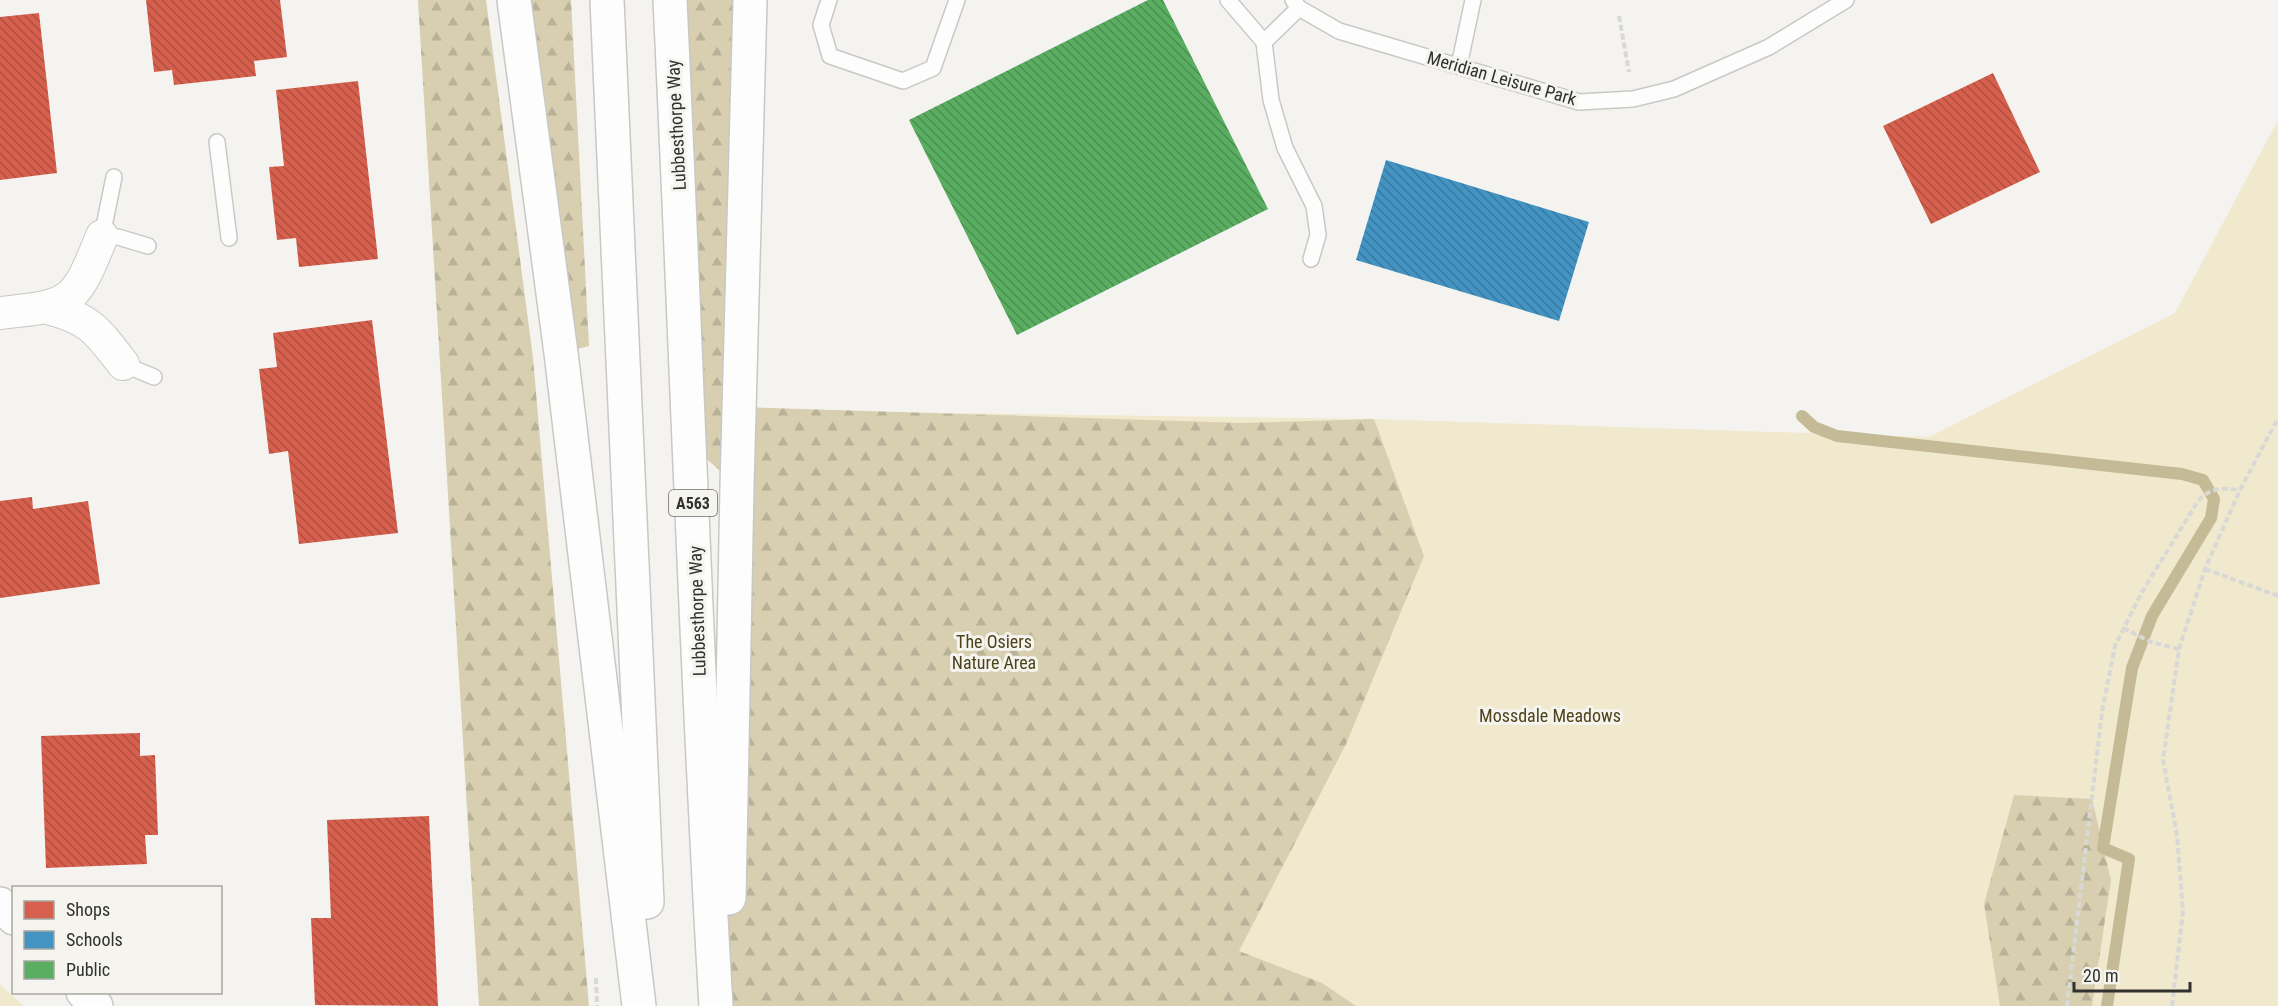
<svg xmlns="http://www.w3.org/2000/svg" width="2278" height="1006" font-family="'Roboto Condensed',sans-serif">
<defs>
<pattern id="forest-firs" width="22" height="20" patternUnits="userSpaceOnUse" patternTransform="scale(1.5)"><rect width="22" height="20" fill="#d7cfb0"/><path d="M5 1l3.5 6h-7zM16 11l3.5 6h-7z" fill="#b9b298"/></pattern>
<pattern id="shops-back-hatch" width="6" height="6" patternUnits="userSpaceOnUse" patternTransform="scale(1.5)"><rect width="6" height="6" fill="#d6604d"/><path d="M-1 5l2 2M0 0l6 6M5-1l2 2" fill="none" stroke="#ae5040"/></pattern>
<pattern id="schools-back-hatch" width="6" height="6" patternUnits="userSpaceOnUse" patternTransform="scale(1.5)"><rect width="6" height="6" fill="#4393c3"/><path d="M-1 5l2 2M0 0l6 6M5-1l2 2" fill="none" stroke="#39799f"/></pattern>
<pattern id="public-back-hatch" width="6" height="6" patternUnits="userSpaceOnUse" patternTransform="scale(1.5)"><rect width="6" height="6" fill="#5aae61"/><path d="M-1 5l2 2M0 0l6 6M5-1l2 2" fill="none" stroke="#4b8e50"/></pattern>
</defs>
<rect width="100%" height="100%" fill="#f4f3f0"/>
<g fill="#f0e9ce">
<polygon points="2278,120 2278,1006 755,1006 761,414 805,411 1374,419 1929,437 2175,313"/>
<polygon points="0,984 24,1006 0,1006"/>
</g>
<g fill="url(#forest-firs)">
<polygon points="418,0 486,0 533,358 589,1006 479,1006"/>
<polygon points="515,0 571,0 589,346 561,353"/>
<polygon points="670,0 750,0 739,407 1242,423 1374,419 1424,556 1346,744 1239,951 1322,983 1356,1006 727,1006 737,486 691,445"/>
<polygon points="2014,795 2092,799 2111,880 2092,1006 2000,1006 1984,904"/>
</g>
<g fill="url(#shops-back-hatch)">
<polygon points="146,0 280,0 287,57 254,61 256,76 174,85 172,70 154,72"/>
<polygon points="39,13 57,173 0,180 0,17"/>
<polygon points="1993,73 2040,172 1931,224 1883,126"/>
<polygon points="358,81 378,259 299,267 296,238 277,240 269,167 284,166 276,90"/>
<polygon points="372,320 398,533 299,544 288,451 269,454 259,369 277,367 273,333"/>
<polygon points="32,497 33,509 88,501 100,584 0,598 0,501"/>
<polygon points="140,733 140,756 155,755 158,835 145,835 147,864 46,868 41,736"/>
<polygon points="429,816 438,1006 315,1005 311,918 331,918 327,820"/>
</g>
<polygon fill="url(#schools-back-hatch)" points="1386,160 1589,222 1559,321 1356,260"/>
<polygon fill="url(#public-back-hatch)" points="1148,0 1163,0 1268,209 1017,335 909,120"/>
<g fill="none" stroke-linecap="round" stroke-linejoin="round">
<polyline stroke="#c4bb96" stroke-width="12" points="1802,416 1814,427 1837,436 2182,474 2203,480 2214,499 2211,518 2152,616 2132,668 2103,848 2129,859 2107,1006"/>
<g stroke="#c8c8c5" stroke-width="18">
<g id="lane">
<polyline points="829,0 821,25 830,56 903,81 933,68 957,0"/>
<polyline points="1228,0 1264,42 1271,100 1285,148 1314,206 1318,235 1311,259"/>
<polyline points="1293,0 1299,8 1339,31 1579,102 1633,99 1674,89 1769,47 1846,0"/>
<polyline points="1264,42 1299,8"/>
<polyline points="1459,66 1473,0"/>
<polyline points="217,142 229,238"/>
<polyline points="114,177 102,236 118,237 148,246"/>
<polyline points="123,364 154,377"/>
</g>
</g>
<g stroke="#c8c8c5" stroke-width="34">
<g id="street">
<path d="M 48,308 C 90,319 97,330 123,364"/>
<path d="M 0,313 C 73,306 75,303 102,236"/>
</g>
</g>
<g stroke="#c8c8c5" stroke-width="36">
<g id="secondary">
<polyline points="0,904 14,918"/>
<polyline points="83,992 96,1006"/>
</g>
</g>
<g stroke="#c8c8c5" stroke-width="36">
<g id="highway">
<polyline points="514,0 561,353 639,1006"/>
<polyline points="607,0 647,902"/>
<path d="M 670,0 C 686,335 696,671 716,1006"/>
<polyline points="729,898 737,486 750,0"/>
</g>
</g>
<g stroke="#d8d8d6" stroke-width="4" stroke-dasharray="6 3" stroke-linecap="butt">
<polyline points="1619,16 1629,72"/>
<polyline points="2205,569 2278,596"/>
<polyline points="2123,628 2151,642 2179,649"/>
<polyline points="596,978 597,1006"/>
<path d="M 2067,1006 L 2102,712 L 2115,646 L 2142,592 L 2198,501 C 2211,487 2222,488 2240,490"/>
<polyline points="2172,1006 2183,911 2177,835 2163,760 2179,649 2205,569 2240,490 2278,418"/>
</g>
<use href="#lane" stroke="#fdfdfd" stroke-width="15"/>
<use href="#street" stroke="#fdfdfd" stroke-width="32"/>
<use href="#secondary" stroke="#fdfdfd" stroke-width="33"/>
<use href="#highway" stroke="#fdfdfd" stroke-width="33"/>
</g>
<g text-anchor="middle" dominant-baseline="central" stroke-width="6" stroke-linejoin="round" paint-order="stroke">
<rect fill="#f5f4ef" stroke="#6c6c69" stroke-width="1.5" x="669" y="490" width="48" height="26" rx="4.5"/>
<g font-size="16" font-weight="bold" fill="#31312f">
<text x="693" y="503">A563</text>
</g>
<g font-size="18" fill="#31312f" stroke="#f5f4ef">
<text transform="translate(1502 78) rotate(16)">Meridian Leisure Park</text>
<text transform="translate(676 125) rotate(-93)">Lubbesthorpe Way</text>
<text transform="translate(697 611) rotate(-92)">Lubbesthorpe Way</text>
</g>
<g font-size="18" fill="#4e431a" stroke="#f5f4ef">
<text x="994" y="641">The Osiers<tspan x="994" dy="21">Nature Area</tspan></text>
<text x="1550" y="715">Mossdale Meadows</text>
</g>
</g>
<rect x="12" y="886" width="210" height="108" fill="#f5f4ef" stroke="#a7a6a2" stroke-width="1.5"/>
<rect x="24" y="901" width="30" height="18" fill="#d6604d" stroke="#a7a6a2" stroke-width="1.5"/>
<text x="66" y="916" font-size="18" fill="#31312f">Shops</text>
<rect x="24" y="931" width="30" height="18" fill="#4393c3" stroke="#a7a6a2" stroke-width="1.5"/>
<text x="66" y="946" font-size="18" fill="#31312f">Schools</text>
<rect x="24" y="961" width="30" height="18" fill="#5aae61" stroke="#a7a6a2" stroke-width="1.5"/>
<text x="66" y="976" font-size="18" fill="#31312f">Public</text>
<path d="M2074 982v9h116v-9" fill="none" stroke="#31312f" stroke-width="3"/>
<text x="2083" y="982" font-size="18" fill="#31312f" stroke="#f5f4ef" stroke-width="4.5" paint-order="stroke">20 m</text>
</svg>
